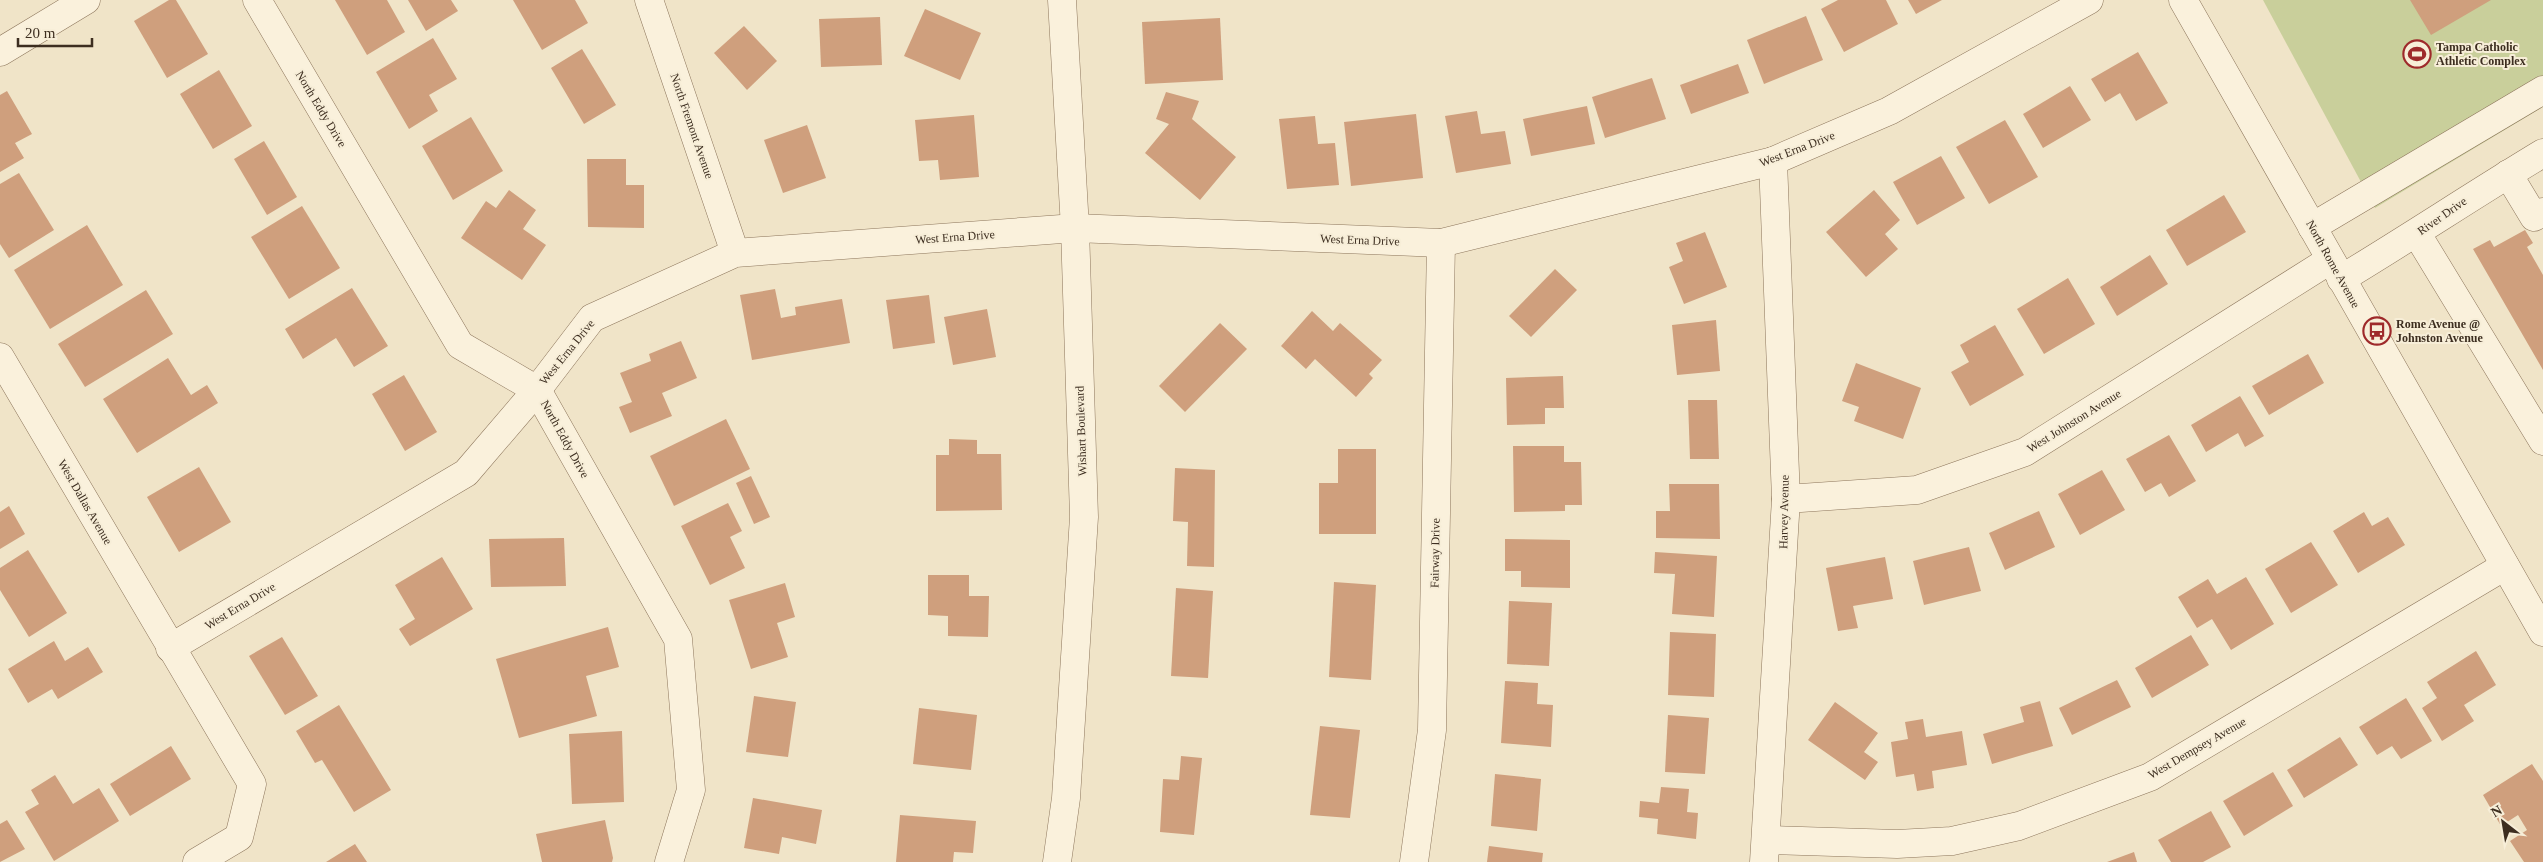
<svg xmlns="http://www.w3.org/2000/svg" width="2543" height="862" font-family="'Times New Roman',serif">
<rect width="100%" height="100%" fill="#f0e4c8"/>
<polygon fill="#c9cf9b" points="2263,0 2543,0 2543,107 2375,208"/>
<g fill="#cf9f7d">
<polygon points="169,0 176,0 208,54 167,78 134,21"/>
<polygon points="335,0 387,0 405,32 367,55"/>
<polygon points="408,0 451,0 458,11 426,31"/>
<polygon points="513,0 575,0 588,23 542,50"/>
<polygon points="1838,0 1886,0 1898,24 1844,52 1821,9"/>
<polygon points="1908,0 1942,0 1916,14"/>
<polygon points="2410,0 2491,0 2431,35"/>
<polygon points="925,9 981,33 960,80 904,56"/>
<polygon points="1806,16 1823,60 1764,84 1747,40"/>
<polygon points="880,17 882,65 821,67 819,19"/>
<polygon points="1220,18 1223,80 1145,84 1142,22"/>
<polygon points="744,26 777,61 747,90 714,53"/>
<polygon points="433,38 457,79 429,95 438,111 409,129 376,72"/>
<polygon points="582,49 616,105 584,124 551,68"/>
<polygon points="2138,52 2168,103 2136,121 2120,93 2105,102 2091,79"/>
<polygon points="1738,64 1749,93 1691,114 1680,85"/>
<polygon points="219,70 252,126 213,149 180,94"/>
<polygon points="1652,78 1666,119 1605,138 1592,97"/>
<polygon points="2070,86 2091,120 2043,148 2023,114"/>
<polygon points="7,91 32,134 15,143 24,158 0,172 0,95"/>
<polygon points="1166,92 1199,101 1192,119 1236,157 1200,200 1145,153 1169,124 1156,119"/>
<polygon points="1587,106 1595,144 1531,156 1523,119"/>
<polygon points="1477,111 1481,134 1505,131 1511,164 1456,173 1445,116"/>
<polygon points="1416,114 1423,178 1351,186 1344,122"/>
<polygon points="974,115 979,177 940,180 938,160 919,161 915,120"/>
<polygon points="1315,116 1318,144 1335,143 1339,185 1287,189 1279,119"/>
<polygon points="471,117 503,171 453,200 422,146"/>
<polygon points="2005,120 2038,177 1989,204 1956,147"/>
<polygon points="807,125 826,178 783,193 764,140"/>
<polygon points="264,141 297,197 267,215 234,159"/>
<polygon points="1941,156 1965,198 1917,225 1893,182"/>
<polygon points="587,159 626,159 626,185 644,185 644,228 588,227"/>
<polygon points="19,173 54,230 9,258 0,244 0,184"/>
<polygon points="509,190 536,210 523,229 546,245 522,280 461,238 486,201 496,208"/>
<polygon points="1874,190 1900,220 1885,234 1898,249 1866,277 1826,232"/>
<polygon points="2224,195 2246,232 2187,266 2166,230"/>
<polygon points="302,206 340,268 289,299 251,237"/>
<polygon points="87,225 123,285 50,329 14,270"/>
<polygon points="2525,230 2533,243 2527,247 2543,275 2543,370 2473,249 2490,240 2494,247"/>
<polygon points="1705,232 1727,287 1684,304 1669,267 1683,261 1676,243"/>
<polygon points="2150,255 2168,284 2117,316 2100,287"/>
<polygon points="1555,269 1577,290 1531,337 1509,316"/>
<polygon points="2068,278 2095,324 2044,354 2017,309"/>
<polygon points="352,288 388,346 354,367 336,338 303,359 285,329"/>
<polygon points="775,289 781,318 796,315 795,307 842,299 850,343 752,360 740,295"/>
<polygon points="146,290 173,334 85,387 58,344"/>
<polygon points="929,295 935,343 893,349 886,300"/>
<polygon points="987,309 996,357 953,365 944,317"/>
<polygon points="1312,311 1333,331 1340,323 1382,360 1369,374 1373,378 1356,397 1315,359 1306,369 1281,346"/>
<polygon points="1716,320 1720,371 1677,375 1672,325"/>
<polygon points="1220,323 1247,349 1185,412 1159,386"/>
<polygon points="1995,325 2024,375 1970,406 1951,372 1969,362 1960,345"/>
<polygon points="681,341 697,378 662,393 672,416 630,433 619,407 632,402 620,373 651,361 649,354"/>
<polygon points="2308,354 2324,383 2269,415 2252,386"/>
<polygon points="168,358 191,395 207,385 218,403 137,453 103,399"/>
<polygon points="1856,363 1921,388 1903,439 1854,421 1859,407 1842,401"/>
<polygon points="404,375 437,432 405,451 372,394"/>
<polygon points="1563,376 1564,408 1545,408 1545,424 1507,425 1506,378"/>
<polygon points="2240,396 2264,436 2245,447 2238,433 2206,452 2191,425"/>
<polygon points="1688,400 1717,400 1719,459 1690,459"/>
<polygon points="726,419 750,469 674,506 650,456"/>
<polygon points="2169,435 2196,481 2169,497 2161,483 2145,492 2126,459"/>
<polygon points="949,439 977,440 977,454 1001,454 1002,510 936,511 936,455 949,455"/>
<polygon points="1513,446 1564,446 1564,462 1581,462 1582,505 1565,505 1565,511 1514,512"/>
<polygon points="1338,449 1376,449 1376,534 1319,534 1319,483 1338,483"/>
<polygon points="199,467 231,522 179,552 147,497"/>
<polygon points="1175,468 1215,470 1214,567 1187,566 1188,522 1173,521"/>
<polygon points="2102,470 2125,510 2080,535 2058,494"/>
<polygon points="751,476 770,517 754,524 736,483"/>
<polygon points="1669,484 1719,484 1720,539 1656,538 1656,511 1670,511"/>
<polygon points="728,503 742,531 730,537 745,568 710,585 681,526"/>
<polygon points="9,506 25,534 0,549 0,512"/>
<polygon points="2039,511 2055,547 2005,570 1989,533"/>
<polygon points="2364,512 2372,526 2388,517 2405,545 2358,573 2333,531"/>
<polygon points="564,538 566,586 491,587 489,539"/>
<polygon points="1505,539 1570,540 1570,588 1521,587 1521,571 1505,571"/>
<polygon points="2311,542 2338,585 2291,613 2265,569"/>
<polygon points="1969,547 1981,591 1924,605 1913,561"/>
<polygon points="28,550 67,613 29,637 0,590 0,568"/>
<polygon points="1655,552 1717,556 1714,617 1672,614 1675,574 1654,573"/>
<polygon points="442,557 473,609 410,646 399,629 415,619 395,585"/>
<polygon points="1885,557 1893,599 1853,606 1858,628 1838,631 1826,568"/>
<polygon points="928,575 969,575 969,596 989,596 988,637 948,636 948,616 928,615"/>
<polygon points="2246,577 2274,624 2231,650 2212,619 2197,628 2178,597 2208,579 2217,594"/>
<polygon points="1334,582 1376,585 1371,680 1329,677"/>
<polygon points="785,583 795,617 777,623 788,657 751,669 729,600"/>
<polygon points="1176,588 1213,591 1208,678 1171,676"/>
<polygon points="1509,601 1552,603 1549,666 1507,664"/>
<polygon points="608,627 619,667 586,676 597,716 519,738 496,659"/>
<polygon points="1670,632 1716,634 1714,697 1668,695"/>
<polygon points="2191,635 2209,665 2152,698 2135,668"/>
<polygon points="282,637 318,696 285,715 249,656"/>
<polygon points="54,641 65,661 88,647 103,672 58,699 52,689 28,703 8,669"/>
<polygon points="2476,651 2496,685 2464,705 2474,721 2442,741 2422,708 2437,698 2427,682"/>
<polygon points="2117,680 2131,707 2072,735 2059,708"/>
<polygon points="1505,681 1538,683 1537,704 1553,705 1551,747 1501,743"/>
<polygon points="754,696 796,702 788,757 746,752"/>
<polygon points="2406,698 2432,741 2401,759 2392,746 2377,755 2359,727"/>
<polygon points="2040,701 2053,746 1992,764 1983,734 2024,722 2020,707"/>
<polygon points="1835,702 1878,733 1864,752 1878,762 1865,780 1808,740"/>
<polygon points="339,705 391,790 354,812 322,760 315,763 296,731"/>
<polygon points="919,708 977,715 971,770 913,764"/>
<polygon points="1668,715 1709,718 1705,774 1665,772"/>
<polygon points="1923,719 1926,737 1962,731 1967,765 1932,771 1934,788 1917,791 1914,774 1896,777 1891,742 1908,739 1905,722"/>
<polygon points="1320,726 1360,730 1350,818 1310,815"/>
<polygon points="622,731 624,802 572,804 569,734"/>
<polygon points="2340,737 2358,765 2304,798 2287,770"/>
<polygon points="171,746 191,779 130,816 110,784"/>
<polygon points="1181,756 1202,758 1194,835 1160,832 1163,779 1179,780"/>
<polygon points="2532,764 2543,781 2543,862 2524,862 2510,841 2527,830 2518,815 2501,826 2483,795"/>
<polygon points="2273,772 2293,806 2244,836 2223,801"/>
<polygon points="1495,774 1541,779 1537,831 1491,826"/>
<polygon points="55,775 73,804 99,788 119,821 54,861 25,812 39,804 31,790"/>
<polygon points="1661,787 1689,789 1687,812 1698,813 1696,839 1657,834 1658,819 1639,817 1640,801 1659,803"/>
<polygon points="753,798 822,810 816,844 782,837 779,854 744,848"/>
<polygon points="2211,811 2231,847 2203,862 2171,862 2158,840"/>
<polygon points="900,815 976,821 973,853 954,852 953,862 896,862"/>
<polygon points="7,820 25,849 0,862 0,824"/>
<polygon points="605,820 613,858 612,862 542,862 536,834"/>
<polygon points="355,844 367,862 326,862"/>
<polygon points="1489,846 1543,853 1542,862 1487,862"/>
<polygon points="2134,852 2137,862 2107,862"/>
</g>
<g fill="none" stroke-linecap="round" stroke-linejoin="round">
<g stroke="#8d765c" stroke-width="29">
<g id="minor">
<polyline points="257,0 460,345 537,390 678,639 691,790 669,862"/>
<polyline points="649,0 735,253"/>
<polyline points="2183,0 2543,632"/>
<polyline points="0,52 86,0"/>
<polyline points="2508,174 2534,217 2543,212"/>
<polyline points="2312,227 2543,90"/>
<polyline points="2417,234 2543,441"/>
<path d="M 2341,279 C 2409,238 2475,194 2543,153"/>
<polyline points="0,357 252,784 239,837 197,862"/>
<polyline points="1786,499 1917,490 2025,452 2330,260"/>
<polyline points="170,648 466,473 537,390 592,318 735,253 1075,228 1441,243 1773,161 1889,111 2089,0"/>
<polyline points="1767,840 1897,844 1952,841 2019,826 2150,777 2505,566"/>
<polyline points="1057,862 1066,798 1084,517 1075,228 1062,0"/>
<polyline points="1414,862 1432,730 1441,243"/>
<polyline points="1764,862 1786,499 1773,161"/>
</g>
</g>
<use href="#minor" stroke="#faf1dc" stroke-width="28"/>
</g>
<defs>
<g id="stadium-ring" transform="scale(1.4375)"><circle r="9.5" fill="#f7eed8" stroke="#9e2a2b" stroke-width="1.5"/><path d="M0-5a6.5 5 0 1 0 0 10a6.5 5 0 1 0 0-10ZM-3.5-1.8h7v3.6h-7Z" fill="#9e2a2b"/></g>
<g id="bus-ring" transform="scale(1.4375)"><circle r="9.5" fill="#f7eed8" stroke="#9e2a2b" stroke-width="1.5"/><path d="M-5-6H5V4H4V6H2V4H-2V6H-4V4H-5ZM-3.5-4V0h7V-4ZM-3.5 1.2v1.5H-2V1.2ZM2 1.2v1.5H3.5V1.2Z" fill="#9e2a2b"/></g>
</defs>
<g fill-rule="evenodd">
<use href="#stadium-ring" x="2417" y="54"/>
<use href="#bus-ring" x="2377" y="331"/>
</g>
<g text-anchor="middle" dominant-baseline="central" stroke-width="4" stroke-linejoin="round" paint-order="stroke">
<g font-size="12" font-weight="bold" fill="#3d2e20" stroke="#f7eed8" text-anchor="start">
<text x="2436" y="47">Tampa Catholic<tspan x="2436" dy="14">Athletic Complex</tspan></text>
<text x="2396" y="324">Rome Avenue @<tspan x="2396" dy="14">Johnston Avenue</tspan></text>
</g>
<g font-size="12" fill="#3d2e20" stroke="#f7eed8">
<text transform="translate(321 109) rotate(59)">North Eddy Drive</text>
<text transform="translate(692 126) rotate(71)">North Fremont Avenue</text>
<text transform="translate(1797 149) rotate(-21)">West Erna Drive</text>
<text transform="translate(2442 216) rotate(-35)">River Drive</text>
<text transform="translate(955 237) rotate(-4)">West Erna Drive</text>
<text transform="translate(1360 240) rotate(2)">West Erna Drive</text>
<text transform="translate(2333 264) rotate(61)">North Rome Avenue</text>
<text transform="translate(567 352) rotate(-51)">West Erna Drive</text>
<text transform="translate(2074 421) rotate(-32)">West Johnston Avenue</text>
<text transform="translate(1081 431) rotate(-92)">Wishart Boulevard</text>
<text transform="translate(565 439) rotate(61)">North Eddy Drive</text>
<text transform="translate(85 502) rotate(60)">West Dallas Avenue</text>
<text transform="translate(1784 512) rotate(-89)">Harvey Avenue</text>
<text transform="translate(1435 553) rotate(-89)">Fairway Drive</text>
<text transform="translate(240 606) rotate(-31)">West Erna Drive</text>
<text transform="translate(2197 748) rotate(-30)">West Dempsey Avenue</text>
</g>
</g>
<g transform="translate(2503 822) rotate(329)" stroke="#f7eed8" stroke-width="4" paint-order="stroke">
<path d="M0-4L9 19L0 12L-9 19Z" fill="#3d2e20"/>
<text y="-8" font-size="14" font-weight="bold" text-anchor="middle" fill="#3d2e20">N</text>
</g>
<path d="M18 38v8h74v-8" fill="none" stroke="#3d2e20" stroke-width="2.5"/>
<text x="25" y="38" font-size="15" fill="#3d2e20" stroke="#f7eed8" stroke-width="4" paint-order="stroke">20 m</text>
</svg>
